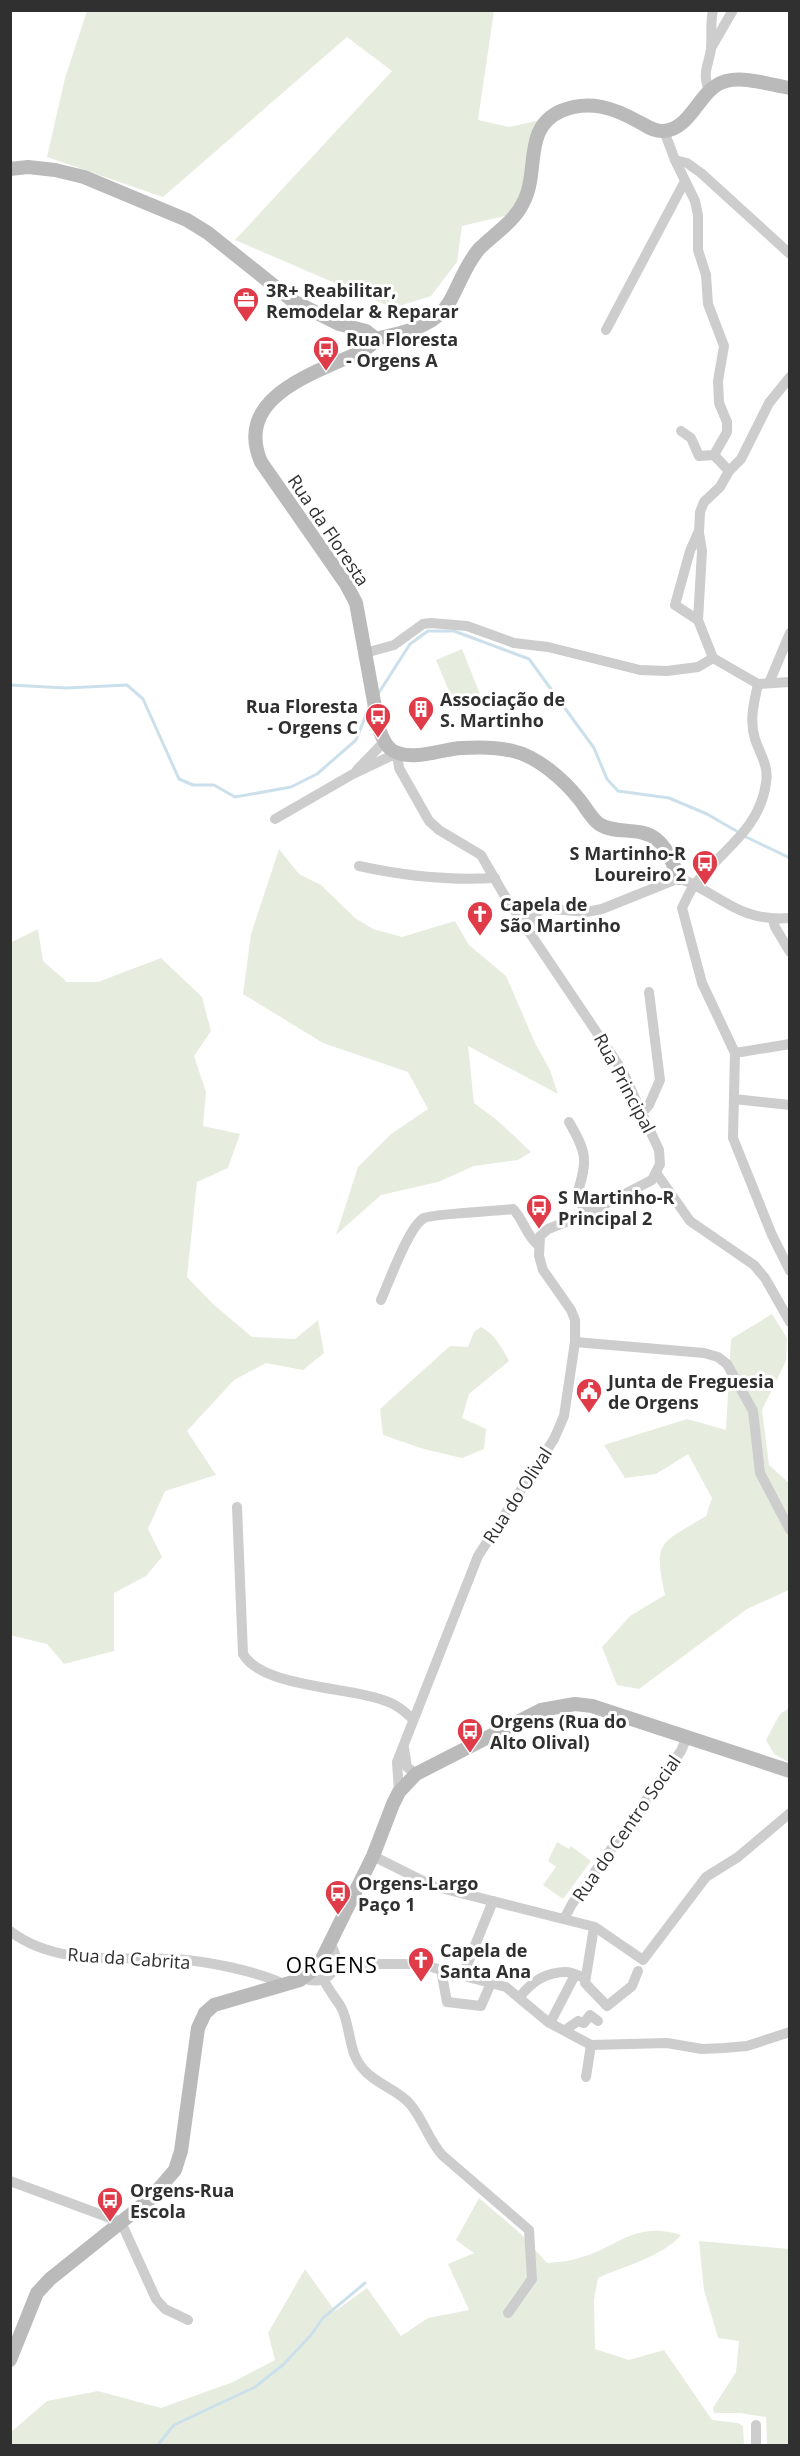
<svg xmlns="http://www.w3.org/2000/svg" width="800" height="2456" font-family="'Open Sans',sans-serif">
<rect width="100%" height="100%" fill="#fff"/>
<g fill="#e6eddf">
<polygon points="87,11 494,11 478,120 509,127 550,118 517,213 462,226 457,262 431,296 393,308 235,240 392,71 347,37 163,197 47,157 65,78"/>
<polygon points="462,649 482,699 457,710 436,660"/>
<polygon points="279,849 299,874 321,885 355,918 373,929 402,937 455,921 469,945 506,976 536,1045 550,1070 558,1094 468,1046 474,1103 497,1120 531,1152 518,1160 474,1166 438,1182 381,1195 336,1235 358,1167 391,1134 428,1109 408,1072 323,1043 243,994 251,934"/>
<polygon points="38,929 43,961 67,982 98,982 161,958 202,997 211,1031 194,1056 206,1092 203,1126 240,1134 228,1168 197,1182 187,1277 213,1304 252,1337 295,1339 318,1320 324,1353 303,1370 266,1363 234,1380 187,1431 216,1475 165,1491 148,1529 162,1557 146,1576 114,1593 114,1651 64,1664 47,1644 10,1635 10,943"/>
<path d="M 772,1314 L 787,1338 L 786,1361 L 762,1410 L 769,1465 L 789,1483 L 789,1590 L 747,1609 L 639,1689 L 617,1685 L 602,1647 L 630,1616 L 665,1595 C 653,1540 660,1544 706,1516 L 712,1498 L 688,1454 L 656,1474 L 625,1478 L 604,1445 L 687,1419 L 726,1430 L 731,1339 Z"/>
<path d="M 481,1327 C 495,1334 502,1348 509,1361 L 469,1394 L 462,1418 L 486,1429 L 484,1449 L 462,1458 L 424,1449 L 383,1435 L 380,1409 L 450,1346 L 468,1347 L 474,1332 Z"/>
<polygon points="789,1708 789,1762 774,1754 766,1740 780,1714"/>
<polygon points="557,1842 569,1849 571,1846 591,1861 563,1899 543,1885 556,1867 548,1861"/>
<path d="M 479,2198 L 521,2234 L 547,2263 C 556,2262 566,2262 575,2259 C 618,2249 632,2220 681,2235 C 662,2257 624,2266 598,2278 L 594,2300 L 595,2349 L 629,2360 L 664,2350 L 712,2420 L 738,2423 L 743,2426 L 744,2445 L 11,2446 L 10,2433 L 47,2401 L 98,2391 L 161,2408 L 233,2382 L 275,2360 L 268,2333 L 305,2269 L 335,2311 L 367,2288 L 401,2336 L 428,2318 L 469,2310 L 448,2264 L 474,2253 L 456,2240 Z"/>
<polygon points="699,2241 789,2249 789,2445 767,2445 766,2417 740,2413 714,2413 713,2408 736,2372 739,2341 718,2338 704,2290"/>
</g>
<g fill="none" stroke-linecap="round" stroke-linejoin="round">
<g stroke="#cce0eb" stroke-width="3">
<polyline points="10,685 66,688 127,685 143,699 179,779 193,785 214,785 235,797 291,787 317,774 356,740 369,707"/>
<polyline points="378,694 410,644 428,631 454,631 529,659 594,748 607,779 618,791 669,798 707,814 738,832"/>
<polyline points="744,836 790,858"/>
<polyline points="157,2446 174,2425 255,2387 284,2364 311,2335 323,2318 365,2283"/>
</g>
<g stroke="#cdcdcd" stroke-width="10">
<polyline points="711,48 733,10"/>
<path d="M 709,91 C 702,71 708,68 711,49 C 712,36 710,24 713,10"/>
<polyline points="664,131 675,160 695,201 698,215 698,250 706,275 708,304 724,346 718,381 719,403 727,422 727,432 714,455 729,471"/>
<polyline points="675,160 687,163 701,173 790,254"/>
<polyline points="606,330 685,181"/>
<polyline points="681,431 691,438 699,456 714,455"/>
<polyline points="698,533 690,551 675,605 698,620"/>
<polyline points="365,653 394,645 423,624 431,623 467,626 514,643 548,647 640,670 667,671 698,667 713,658"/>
<polyline points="713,658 698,620 702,551 699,533 700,512 704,502 720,487 729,471 741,459 769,403 790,377"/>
<polyline points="713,658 758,684 790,682"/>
<polyline points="769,683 790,633"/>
<path d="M 758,684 C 754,703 749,720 755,739 C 760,754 769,766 766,783 C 760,829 722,850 696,883 C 690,890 686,900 682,908 L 702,983 L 735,1053 L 733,1138 L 772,1235 L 790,1271"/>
<polyline points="357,770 384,742"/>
<polyline points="275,819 353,774 397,753 399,768 429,821 439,830 481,855 503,893 622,1070 659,1150 660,1164 652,1180 586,1214 548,1229 540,1236 539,1256 543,1270 571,1310 575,1320 575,1342 564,1416 554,1439 478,1556 397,1762 399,1792"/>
<path d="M 359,866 C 405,876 447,881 495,878"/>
<polyline points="773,920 775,927 790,952"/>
<path d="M 529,932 L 530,919 L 542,908 L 586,912 L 602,909 L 679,878 C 723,895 737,922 790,918"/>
<polyline points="735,1053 790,1044"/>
<polyline points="734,1099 790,1105"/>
<polyline points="642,1113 649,1105 660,1080 649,992"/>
<path d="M 569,1122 C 587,1153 588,1160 577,1194 L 586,1214"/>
<polyline points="657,1174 690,1221 754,1265 765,1278 790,1322"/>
<path d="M 381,1300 C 389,1282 409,1226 424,1218 C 430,1214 499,1211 513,1209 C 524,1220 526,1236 539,1246"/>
<polyline points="575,1342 704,1353 718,1357 727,1364 753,1411 760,1473 790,1530"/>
<path d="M 237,1507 L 243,1654 C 263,1689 354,1686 391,1703 C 400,1707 406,1713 413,1719"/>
<polyline points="404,1748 407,1767 416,1774"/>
<polyline points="373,1856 433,1886 595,1927 643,1960 706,1877 738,1857 790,1813"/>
<polyline points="564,1919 572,1904 681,1751 687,1737"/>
<polyline points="594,1927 585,1983 607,2006 632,1986 638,1971"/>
<path d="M 10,1931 C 57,1967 120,1956 175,1959 C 207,1961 257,1971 286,1985"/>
<polyline points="337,1964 422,1964 441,1970"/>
<polyline points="463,1975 493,1901"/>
<path d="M 303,1978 C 327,1988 346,1966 330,1944"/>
<path d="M 324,1980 C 329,1991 335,1997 341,2007 C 352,2028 347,2053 365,2071 C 378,2085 398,2090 410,2104 C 423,2119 428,2139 442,2155 L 529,2230 L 532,2279 L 508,2313"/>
<polyline points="491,1983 481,2006 447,2002 441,1970 506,1987 548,2022 591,2045 667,2043 702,2049 724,2048 747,2046 790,2032"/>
<path d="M 520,1997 C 531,1982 546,1972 566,1972 C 572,1972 579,1976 585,1978"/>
<polyline points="550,2023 575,1975"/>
<polyline points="565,2030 578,2021 584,2023 590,2015 598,2021"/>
<polyline points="586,2077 591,2045"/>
<polyline points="10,2181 121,2222 156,2299 165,2309 188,2320"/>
<polyline points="756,2425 756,2446"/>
</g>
<g stroke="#bababa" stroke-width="14">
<polyline points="10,169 28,167 55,170 84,177 187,220 208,233 293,301 339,324 366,331 376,339"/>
<path d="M 376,339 C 367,352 351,356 337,362 C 294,381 237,406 261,462 L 346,584 L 356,603 L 379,729 C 383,739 387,750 398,753 C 417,760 442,749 462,748 C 478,747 497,747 513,751 C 537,756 564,780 579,799 C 585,806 591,818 599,824 C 616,835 640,826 656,839 C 668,848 673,865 679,878"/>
<path d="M 376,339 C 403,332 435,328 450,301 C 460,283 466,264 479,249 C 494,234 514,222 523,203 C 540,172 522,128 561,111 C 589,99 614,108 639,122 C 647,126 654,132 664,131 C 693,128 699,88 726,81 C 745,76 771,85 790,88"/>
<polyline points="10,2360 37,2293 50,2279 150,2199 175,2170 181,2151 198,2028 205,2013 214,2005 300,1980 319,1965 373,1856 393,1804 399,1792 416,1774 541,1710 575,1704 592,1706 790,1771"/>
</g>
</g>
<defs>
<g id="office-pin" transform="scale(1.35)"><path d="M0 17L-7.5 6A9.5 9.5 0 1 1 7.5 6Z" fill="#df3b48" stroke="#fff"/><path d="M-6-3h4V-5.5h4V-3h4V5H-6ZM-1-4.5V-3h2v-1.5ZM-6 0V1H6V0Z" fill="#fff"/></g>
<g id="bus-pin" transform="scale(1.35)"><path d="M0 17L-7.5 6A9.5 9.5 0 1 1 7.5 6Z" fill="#df3b48" stroke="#fff"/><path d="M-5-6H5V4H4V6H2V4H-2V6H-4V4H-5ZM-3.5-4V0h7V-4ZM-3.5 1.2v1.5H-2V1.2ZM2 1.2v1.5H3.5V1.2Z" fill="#fff"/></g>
<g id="building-pin" transform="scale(1.35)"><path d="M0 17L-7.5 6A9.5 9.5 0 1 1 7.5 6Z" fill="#df3b48" stroke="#fff"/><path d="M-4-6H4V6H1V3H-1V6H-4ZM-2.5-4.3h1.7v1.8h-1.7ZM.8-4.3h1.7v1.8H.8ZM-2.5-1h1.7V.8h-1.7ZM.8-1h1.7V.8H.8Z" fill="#fff"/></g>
<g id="church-pin" transform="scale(1.35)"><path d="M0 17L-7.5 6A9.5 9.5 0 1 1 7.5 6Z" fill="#df3b48" stroke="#fff"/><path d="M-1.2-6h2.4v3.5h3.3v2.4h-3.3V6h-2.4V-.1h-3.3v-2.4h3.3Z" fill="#fff"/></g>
<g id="civic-pin" transform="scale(1.35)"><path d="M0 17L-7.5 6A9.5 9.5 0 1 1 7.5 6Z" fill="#df3b48" stroke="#fff"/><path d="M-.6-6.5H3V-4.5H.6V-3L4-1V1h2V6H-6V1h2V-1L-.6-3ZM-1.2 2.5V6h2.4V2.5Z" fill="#fff"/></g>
</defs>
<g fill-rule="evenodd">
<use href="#office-pin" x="246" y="300"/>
<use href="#bus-pin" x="326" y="349"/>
<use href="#building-pin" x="421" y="709"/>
<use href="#bus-pin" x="378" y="716"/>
<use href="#bus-pin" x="705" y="863"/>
<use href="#church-pin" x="480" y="914"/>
<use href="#bus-pin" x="539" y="1207"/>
<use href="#civic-pin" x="589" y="1391"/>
<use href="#bus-pin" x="470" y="1731"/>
<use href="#bus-pin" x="338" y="1893"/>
<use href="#church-pin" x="421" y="1960"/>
<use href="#bus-pin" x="110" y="2200"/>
</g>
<g text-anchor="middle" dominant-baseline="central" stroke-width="6" stroke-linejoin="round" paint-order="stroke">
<g font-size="18" font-weight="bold" fill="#303030" stroke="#fff" text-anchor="start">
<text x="266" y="290">3R+ Reabilitar,<tspan x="266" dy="21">Remodelar &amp; Reparar</tspan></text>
<text x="346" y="339">Rua Floresta<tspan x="346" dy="21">- Orgens A</tspan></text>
<text x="440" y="699">Associação de<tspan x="440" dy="21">S. Martinho</tspan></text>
<text x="358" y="706" text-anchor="end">Rua Floresta<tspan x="358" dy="21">- Orgens C</tspan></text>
<text x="686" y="853" text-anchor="end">S Martinho-R<tspan x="686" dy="21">Loureiro 2</tspan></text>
<text x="500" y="904">Capela de<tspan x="500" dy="21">São Martinho</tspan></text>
<text x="558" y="1197">S Martinho-R<tspan x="558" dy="21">Principal 2</tspan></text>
<text x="608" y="1381">Junta de Freguesia<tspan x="608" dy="21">de Orgens</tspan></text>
<text x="490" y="1721">Orgens (Rua do<tspan x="490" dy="21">Alto Olival)</tspan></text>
<text x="358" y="1883">Orgens-Largo<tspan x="358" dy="21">Paço 1</tspan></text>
<text x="440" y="1950">Capela de<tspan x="440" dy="21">Santa Ana</tspan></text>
<text x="130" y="2190">Orgens-Rua<tspan x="130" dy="21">Escola</tspan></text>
</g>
<g font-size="18" fill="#303030" stroke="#fff">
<text transform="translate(329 530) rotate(56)">Rua da Floresta</text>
<text transform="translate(625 1083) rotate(62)">Rua Principal</text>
<text transform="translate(517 1495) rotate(-57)">Rua do Olival</text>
<text transform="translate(626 1828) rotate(-55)">Rua do Centro Social</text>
<text transform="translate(129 1958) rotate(4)">Rua da Cabrita</text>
</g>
<g font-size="21" letter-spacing="1.5" fill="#000" stroke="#fff">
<text x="332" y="1965">ORGENS</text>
</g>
</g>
<rect width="800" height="2456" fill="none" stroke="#303030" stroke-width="24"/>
</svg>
